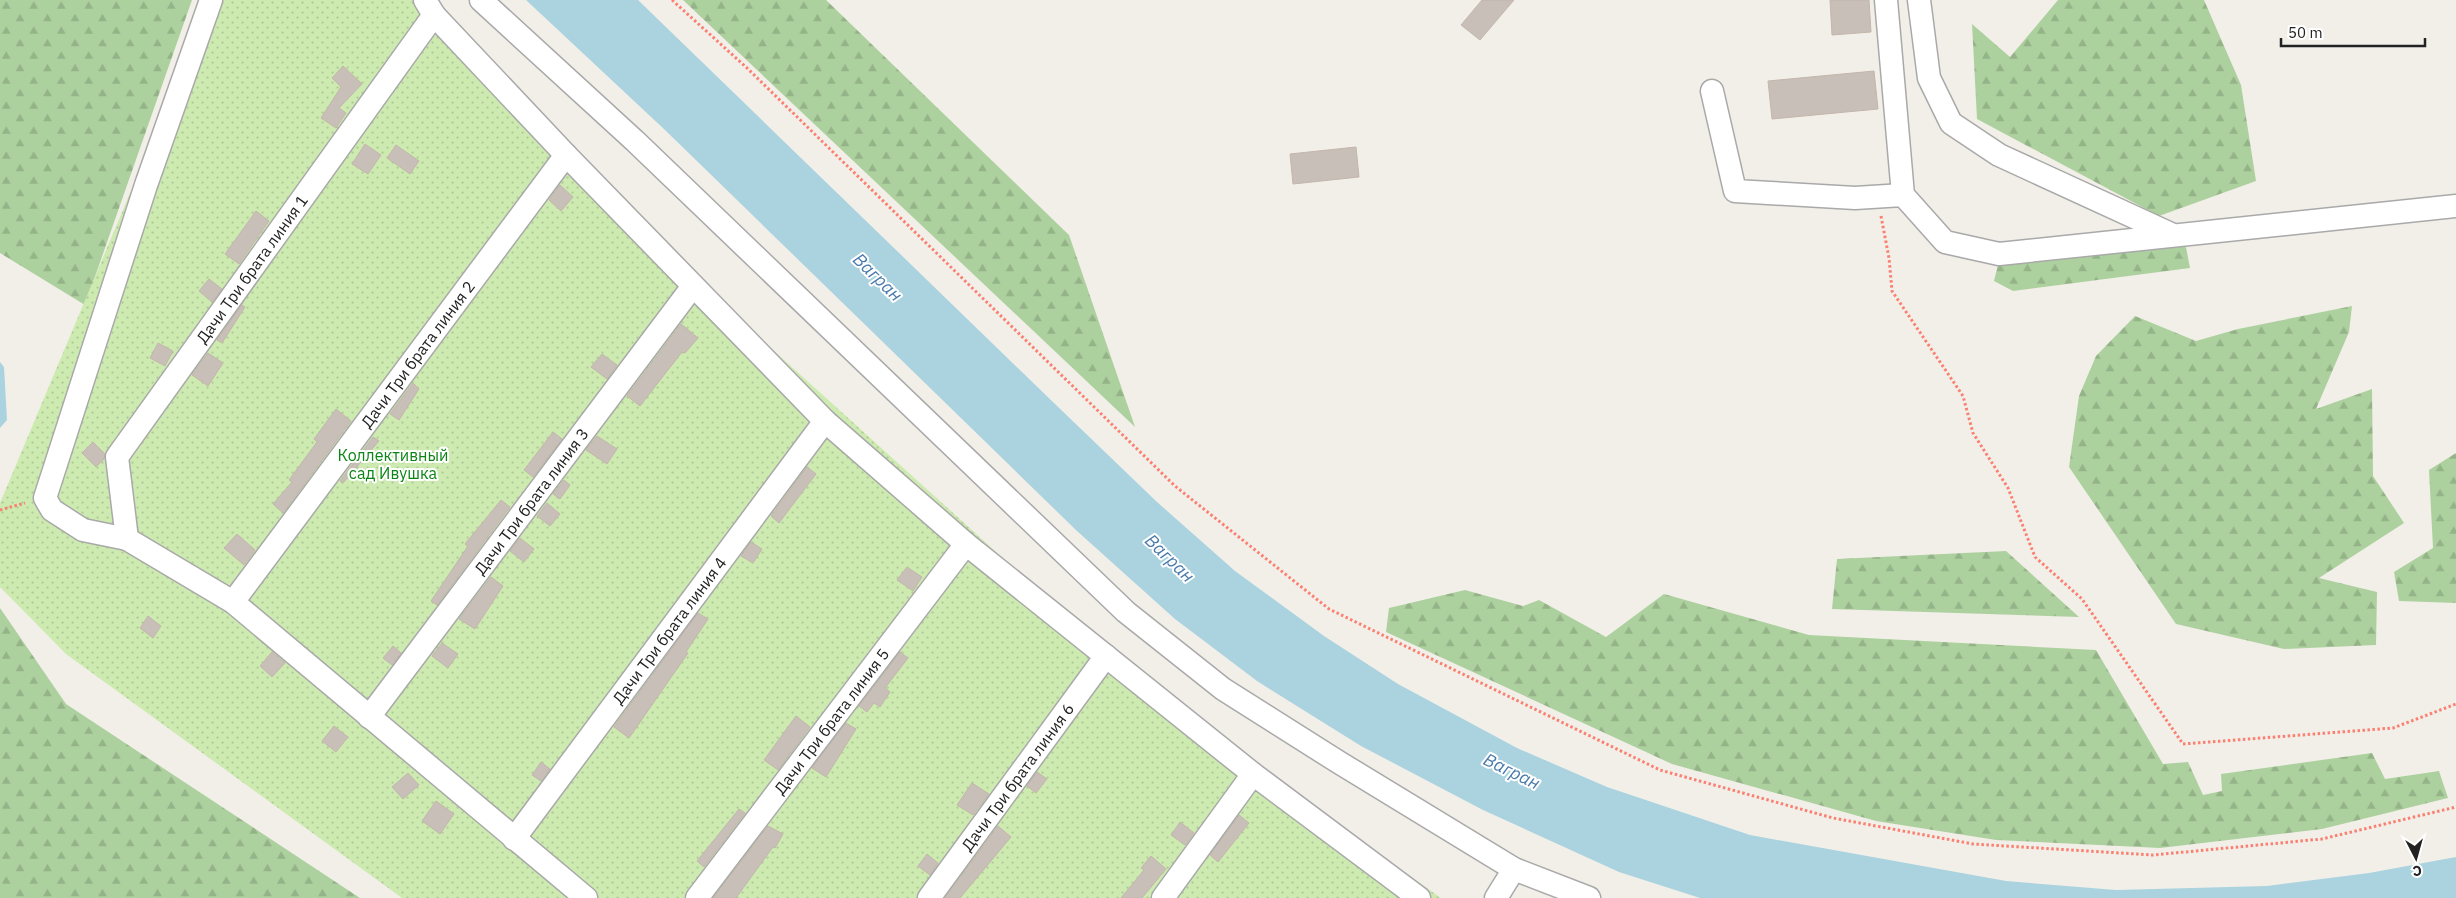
<svg xmlns="http://www.w3.org/2000/svg" width="2456" height="898" font-family="'IBM Plex Sans',sans-serif">
<defs>
<pattern id="forest-firs" width="22" height="20" patternUnits="userSpaceOnUse" patternTransform="scale(1.25)"><rect width="22" height="20" fill="#add19e"/><path d="M5 1l3.5 6h-7zM16 11l3.5 6h-7z" fill="#95b388"/></pattern>
<pattern id="garden-dots" width="8" height="8" patternUnits="userSpaceOnUse" patternTransform="scale(1.25)"><rect width="8" height="8" fill="#cdebb0"/><path d="M2 2h.1M6 6h.1" fill="none" stroke="#b0c997" stroke-width="1.8" stroke-linecap="round"/></pattern>
</defs>
<rect width="100%" height="100%" fill="#f2efe9"/>
<g fill="url(#forest-firs)">
<polygon points="0,0 192,0 85,305 0,253"/>
<polygon points="683,0 826,0 1069,235 1135,427"/>
<polygon points="2058,0 2204,0 2241,85 2256,181 2159,216 1977,119 1972,24 2010,57"/>
<polygon points="2185,242 2190,268 2013,291 1994,281 1999,261"/>
<polygon points="2352,306 2349,332 2316,409 2372,389 2373,476 2404,523 2319,578 2377,592 2376,645 2284,649 2176,624 2069,467 2079,396 2096,356 2135,316 2196,341 2238,329"/>
<polygon points="2456,453 2456,603 2399,601 2394,572 2433,548 2429,470"/>
<polygon points="2006,551 2079,617 1832,609 1837,559"/>
<polygon points="1465,590 1523,606 1539,600 1606,637 1664,594 1809,635 2096,650 2163,764 2188,762 2203,795 2222,791 2221,774 2372,753 2385,779 2439,771 2448,798 2322,829 2160,848 1996,840 1876,821 1672,764 1386,632 1389,608"/>
<polygon points="0,608 66,704 360,898 0,898"/>
</g>
<polygon fill="url(#garden-dots)" points="211,0 435,0 698,282 1068,617 1270,777 1441,898 402,898 66,654 0,587 0,503"/>
<g fill="#aad3df">
<polygon points="526,0 638,0 1055,404 1157,502 1235,571 1324,636 1398,684 1517,748 1607,787 1750,835 2006,881 2116,890 2267,886 2369,873 2456,857 2456,898 1700,898 1619,872 1483,810 1361,746 1257,681 1175,619 1077,531 665,130"/>
<polygon points="0,362 4,367 7,420 0,428"/>
</g>
<g fill="#c7bfb8" stroke="#c4b6ab">
<polygon points="1482,0 1514,0 1480,40 1461,25"/>
<polygon points="1830,0 1869,0 1871,32 1832,35"/>
<polygon points="343,66 362,84 339,108 346,113 336,128 321,118 341,87 332,78"/>
<polygon points="1874,71 1878,109 1772,119 1768,81"/>
<polygon points="365,144 381,155 368,174 352,164"/>
<polygon points="396,145 419,161 410,174 387,158"/>
<polygon points="1356,147 1359,177 1293,184 1290,154"/>
<polygon points="560,185 573,197 561,211 549,200"/>
<polygon points="256,211 269,221 239,264 225,254"/>
<polygon points="209,279 222,289 212,302 199,291"/>
<polygon points="242,305 245,307 222,343 217,340"/>
<polygon points="681,324 698,338 685,353 682,352 640,406 627,396"/>
<polygon points="158,343 173,351 165,366 150,358"/>
<polygon points="208,353 223,363 208,386 192,375"/>
<polygon points="602,354 617,365 607,379 591,367"/>
<polygon points="413,383 419,389 399,420 390,414"/>
<polygon points="336,409 351,421 283,513 273,504 292,482 289,480 317,442 314,439"/>
<polygon points="553,432 562,439 533,477 524,470"/>
<polygon points="597,436 617,449 607,464 586,450"/>
<polygon points="373,437 379,441 343,483 340,481"/>
<polygon points="93,442 105,454 104,459 96,467 82,453"/>
<polygon points="807,467 816,474 779,523 771,516"/>
<polygon points="564,480 570,485 560,499 553,494"/>
<polygon points="501,500 510,507 437,605 431,601 468,546 465,544"/>
<polygon points="547,503 560,514 550,526 537,516"/>
<polygon points="237,534 255,550 244,565 224,548"/>
<polygon points="520,538 534,549 524,562 510,551"/>
<polygon points="751,542 762,549 753,563 741,556"/>
<polygon points="907,567 922,577 913,591 897,580"/>
<polygon points="491,577 503,586 475,629 459,619"/>
<polygon points="698,613 708,619 686,652 688,653 629,738 614,727"/>
<polygon points="148,616 161,626 153,638 140,628"/>
<polygon points="442,643 458,654 448,668 432,656"/>
<polygon points="393,646 401,653 392,665 383,658"/>
<polygon points="272,652 285,663 272,677 260,666"/>
<polygon points="900,652 908,658 885,688 890,692 880,707 874,703 867,712 859,706"/>
<polygon points="796,716 810,727 778,770 764,760"/>
<polygon points="846,723 856,729 826,777 812,768"/>
<polygon points="334,726 348,737 336,752 322,741"/>
<polygon points="541,762 550,769 541,781 532,775"/>
<polygon points="1037,772 1047,779 1036,793 1027,786"/>
<polygon points="408,773 419,785 403,799 392,787"/>
<polygon points="972,783 989,794 973,815 957,805"/>
<polygon points="436,801 454,814 440,834 422,821"/>
<polygon points="739,809 745,813 704,867 697,861"/>
<polygon points="1239,815 1249,823 1218,862 1210,855"/>
<polygon points="1180,822 1194,833 1185,845 1171,835"/>
<polygon points="768,826 783,834 775,848 773,847 736,898 713,898"/>
<polygon points="998,826 1011,837 960,898 945,898"/>
<polygon points="927,854 938,863 930,875 918,866"/>
<polygon points="1151,856 1166,869 1142,898 1121,898 1144,870 1141,868"/>
</g>
<g fill="none" stroke-linecap="round" stroke-linejoin="round">
<g stroke="#a9a9a9" stroke-width="25">
<g id="minor">
<polyline points="211,0 146,185 45,498 52,510 83,530 127,539 233,602 586,898"/>
<polyline points="425,0 434,15 566,155 825,421 966,544 1253,774 1419,898"/>
<polyline points="481,0 635,141 1126,612 1223,689 1340,763 1514,869 1589,898"/>
<polyline points="1886,0 1903,195"/>
<polyline points="1919,0 1929,78 1951,123 1999,155 2171,234"/>
<polyline points="1712,91 1735,191 1855,198 1903,195 1945,242 1999,254 2456,206"/>
<path id="s1" d="M 127,539 L 117,457 L 434,15"/>
<path id="s2" d="M 233,602 L 566,155"/>
<path id="s3" d="M 369,717 L 693,286"/>
<path id="s4" d="M 514,839 L 825,421"/>
<path id="s5" d="M 697,898 L 966,544"/>
<path id="s6" d="M 929,898 L 1106,656"/>
<polyline points="1163,898 1253,774"/>
<polyline points="1496,898 1514,869"/>
</g>
</g>
<g stroke="#fa8072" stroke-width="3" stroke-dasharray="2.5 2.5" stroke-linecap="butt">
<polyline points="672,0 747,68 1175,486 1329,609 1660,770 1833,818 1973,844 2153,855 2322,839 2456,807"/>
<polyline points="1881,216 1889,258 1892,291 1963,396 1973,433 2008,488 2035,557 2082,599 2183,744 2393,728 2456,704"/>
<polyline points="0,510 25,503"/>
</g>
<use href="#minor" stroke="#fff" stroke-width="22"/>
</g>
<g text-anchor="middle" dominant-baseline="central" stroke-width="4" stroke-linejoin="round" paint-order="stroke">
<g font-size="16" fill="#222" stroke="#fff">
<text stroke="none"><textPath href="#s1" startOffset="314">Дачи Три брата линия 1</textPath></text>
<text stroke="none"><textPath href="#s2" startOffset="309">Дачи Три брата линия 2</textPath></text>
<text stroke="none"><textPath href="#s3" startOffset="270">Дачи Три брата линия 3</textPath></text>
<text stroke="none"><textPath href="#s4" startOffset="260">Дачи Три брата линия 4</textPath></text>
<text stroke="none"><textPath href="#s5" startOffset="222">Дачи Три брата линия 5</textPath></text>
<text stroke="none"><textPath href="#s6" startOffset="150">Дачи Три брата линия 6</textPath></text>
</g>
<g font-size="16" fill="#0c8416" stroke="#fff">
<text x="393" y="455">Коллективный<tspan x="393" dy="18">сад Ивушка</tspan></text>
</g>
<g font-size="18" font-style="italic" fill="#4a7aab" stroke="#fff">
<text transform="translate(878 277) rotate(44)">Вагран</text>
<text transform="translate(1170 558) rotate(44)">Вагран</text>
<text transform="translate(1512 771) rotate(26)">Вагран</text>
</g>
</g>
<g transform="translate(2416 858) rotate(174)" stroke="#ffffff" stroke-width="4" paint-order="stroke">
<path d="M0-4L9 19L0 12L-9 19Z" fill="#222222"/>
<text y="-8" font-size="14" font-weight="bold" text-anchor="middle" fill="#222222">С</text>
</g>
<path d="M2281 38v8h144v-8" fill="none" stroke="#222222" stroke-width="2.5"/>
<text x="2288" y="38" font-size="15" fill="#222222" stroke="#ffffff" stroke-width="4" paint-order="stroke">50 m</text>
</svg>
